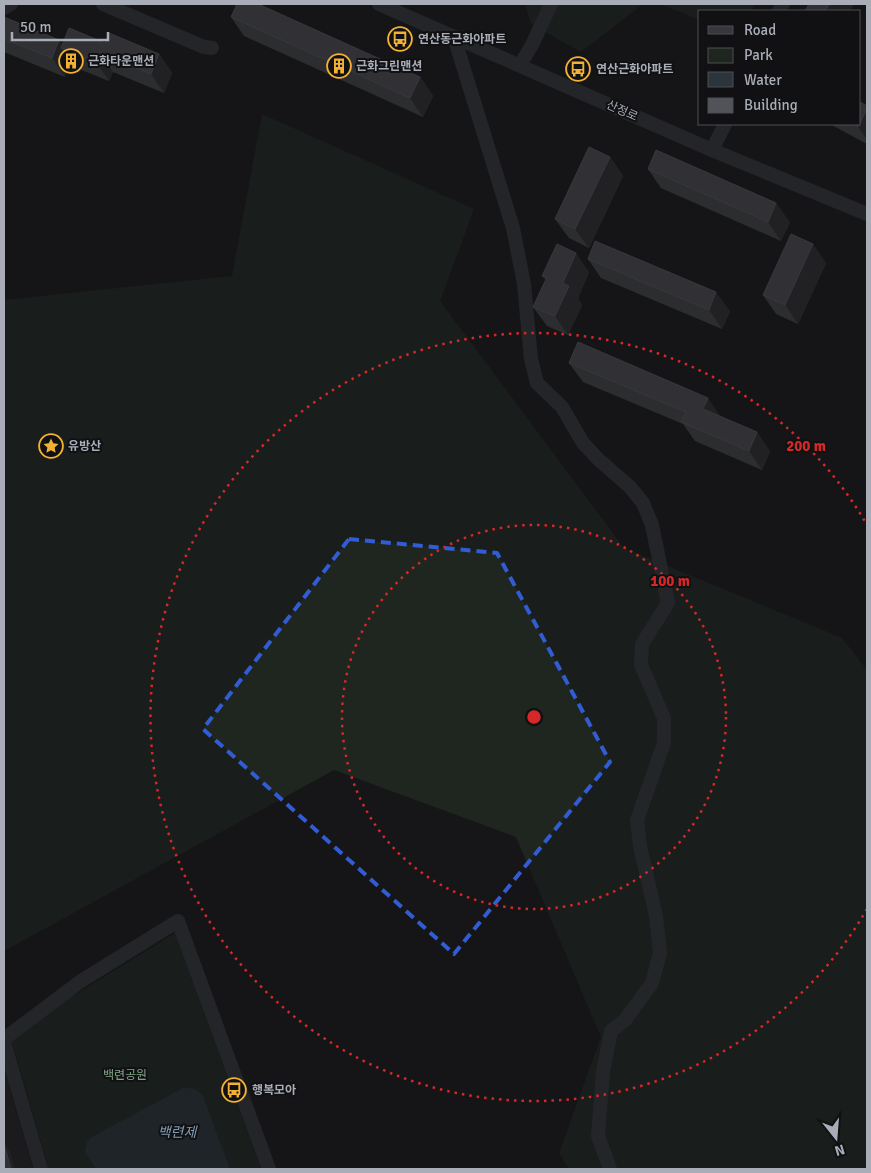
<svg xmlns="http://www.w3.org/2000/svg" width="871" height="1173" font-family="Signika,'Noto Sans KR',sans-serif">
<rect width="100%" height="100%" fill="#161618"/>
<polygon fill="#222225" points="4,1069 33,1169 4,1169"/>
<g fill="#1e261f">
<polygon points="525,4 643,4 581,52 531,24"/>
<polygon points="660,4 755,4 751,11 700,11 700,20"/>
<polygon points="262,114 474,209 440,301 624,548 842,638 867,670 867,1169 569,1169 559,1153 601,1037 516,837 334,770 4,951 4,300 232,276"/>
<polygon points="175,933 261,1169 49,1169 10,1035"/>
</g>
<path fill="#2c353c" d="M 183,1088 C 192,1088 197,1088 203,1096 L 230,1169 L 96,1169 L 85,1152 L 87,1142 L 90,1138 Z"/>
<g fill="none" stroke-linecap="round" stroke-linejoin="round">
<g stroke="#37383d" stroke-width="14">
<polyline points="103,4 204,47 212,48"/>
<polyline points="379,4 712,150 867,214"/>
<polyline points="4,8 11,4"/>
<polyline points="779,11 783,4"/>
<polyline points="454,37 513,228 524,284 531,359 537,383 562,407 583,443 599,460 630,487 643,503 652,525 668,603 642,644 641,665 664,718 664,743 637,820 640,846 656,916 660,953 652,983 625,1020 611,1031 603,1072 598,1136 610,1169"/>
<polyline points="520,65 532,45 551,4"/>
<polyline points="712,150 725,124"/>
<polyline points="4,1039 81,981 178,921 269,1169"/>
<polyline points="4,1042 41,1169"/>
</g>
</g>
<g fill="#47494d">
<polygon points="4,17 59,40 62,44 105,43 159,54 172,73 164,93 113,72 109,81 74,67 71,63 65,77 4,52"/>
<polygon points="231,17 420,77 433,96 423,117 244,36"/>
<polygon points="867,106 867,144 830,124 860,124"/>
<polygon points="610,157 623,176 589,248 569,238 555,219"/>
<polygon points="648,169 790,222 781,241 661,188"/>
<polygon points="588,259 730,311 722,329 601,278"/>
<polygon points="826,263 798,324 776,314 763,295"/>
<polygon points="589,272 578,298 582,305 568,335 547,326 533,307 546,280 542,276"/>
<polygon points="569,363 721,417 770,451 762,470 695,441 683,424 583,382"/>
</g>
<g fill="#2f3033">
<polygon points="830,4 854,4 850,11 825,11"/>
<polygon points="59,40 67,50 61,48 71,63 65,77 52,58"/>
<polygon points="100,53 113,72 109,81 96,62"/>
<polygon points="159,54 172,73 164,93 151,74"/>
<polygon points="420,77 433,96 423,117 410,98"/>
<polygon points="867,109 867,140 858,127"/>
<polygon points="610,157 623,176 589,248 575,229"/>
<polygon points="776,203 790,222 781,241 768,222"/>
<polygon points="813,244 826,263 798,324 785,305"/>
<polygon points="576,253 589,272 578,298 582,305 568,335 555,316 563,283"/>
<polygon points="716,292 730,311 722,329 709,310"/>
<polygon points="708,398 721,417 703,409"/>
<polygon points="757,432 770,451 762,470 749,451"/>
<polygon points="4,1142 10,1151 15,1169 11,1169"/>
</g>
<g fill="#525359" stroke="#5f6168">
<polygon points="237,4 258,4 420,77 410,98 231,17"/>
<polygon points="809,4 830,4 825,11 805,11"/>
<polygon points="4,17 59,40 52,58 4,39"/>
<polygon points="69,28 105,43 109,33 159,54 151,74 100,53 96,62 61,48"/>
<polygon points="860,102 867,106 867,109 860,123"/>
<polygon points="852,124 859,124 858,127"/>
<polygon points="589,147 610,157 575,229 555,219"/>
<polygon points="656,150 776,203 768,222 648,169"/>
<polygon points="791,234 813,244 785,305 763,295"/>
<polygon points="595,241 716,292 709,310 588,259"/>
<polygon points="557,244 576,253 563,283 569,286 555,316 533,307 547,277 542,276"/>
<polygon points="578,342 708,398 703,409 757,432 749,451 681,422 686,412 569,363"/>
<polygon points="4,1144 11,1169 4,1169"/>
</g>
<path d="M0 0H871V1173H0ZM 349,539 L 497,553 L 610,762 L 454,954 L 203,729 Z" fill="#161618" fill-opacity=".55" fill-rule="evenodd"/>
<path fill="none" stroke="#325cd3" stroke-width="4" stroke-dasharray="10 6" stroke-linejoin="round" d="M 349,539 L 497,553 L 610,762 L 454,954 L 203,729 Z"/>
<g fill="none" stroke="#d62828" stroke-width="2.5" stroke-dasharray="2.5 5">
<circle cx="534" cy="717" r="192"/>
<path d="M867 909A384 384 0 1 1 867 525"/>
</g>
<defs>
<g id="bus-ring" transform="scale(1.25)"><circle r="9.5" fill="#111113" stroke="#f2b134" stroke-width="1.5"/><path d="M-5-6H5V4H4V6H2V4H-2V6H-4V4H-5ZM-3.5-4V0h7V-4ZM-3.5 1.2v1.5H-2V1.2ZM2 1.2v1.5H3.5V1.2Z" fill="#f2b134"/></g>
<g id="building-ring" transform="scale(1.25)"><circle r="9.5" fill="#111113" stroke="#f2b134" stroke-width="1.5"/><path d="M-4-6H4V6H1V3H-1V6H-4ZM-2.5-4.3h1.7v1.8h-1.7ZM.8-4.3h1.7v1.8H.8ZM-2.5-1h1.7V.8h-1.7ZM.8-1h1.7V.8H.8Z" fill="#f2b134"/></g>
<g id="sight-ring" transform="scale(1.25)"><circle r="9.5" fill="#111113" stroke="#f2b134" stroke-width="1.5"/><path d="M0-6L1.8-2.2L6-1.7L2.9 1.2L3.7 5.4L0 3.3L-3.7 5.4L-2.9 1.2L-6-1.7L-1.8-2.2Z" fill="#f2b134"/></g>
</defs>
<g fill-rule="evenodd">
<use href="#bus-ring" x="400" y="39"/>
<use href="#building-ring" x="71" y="61"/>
<use href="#building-ring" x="339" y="66"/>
<use href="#bus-ring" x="578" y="69"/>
<use href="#sight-ring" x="51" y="446"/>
<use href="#bus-ring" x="234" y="1090"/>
</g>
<g text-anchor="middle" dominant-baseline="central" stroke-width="4" stroke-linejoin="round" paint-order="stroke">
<g font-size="12" font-weight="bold" fill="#a8adb8" stroke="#111113" text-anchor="start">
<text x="418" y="39">연산동근화아파트</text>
<text x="88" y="61">근화타운맨션</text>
<text x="356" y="66">근화그린맨션</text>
<text x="596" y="69">연산근화아파트</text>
<text x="68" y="446">유방산</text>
<text x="252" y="1090">행복모아</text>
</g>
<g font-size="12" fill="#a8adb8" stroke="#111113">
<text transform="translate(622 111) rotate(24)">산정로</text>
</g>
<g font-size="12" fill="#7fa381" stroke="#111113">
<text x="125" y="1075">백련공원</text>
</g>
<g font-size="14" font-style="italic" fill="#7f9bb3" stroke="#111113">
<text x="177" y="1132">백련제</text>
</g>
</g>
<circle cx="534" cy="717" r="8" fill="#d62828" stroke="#111113" stroke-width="2.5"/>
<g font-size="15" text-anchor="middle" font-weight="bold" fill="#d62828" stroke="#111113" stroke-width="4" stroke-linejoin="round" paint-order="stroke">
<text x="806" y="451">200 m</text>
<text x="670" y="586">100 m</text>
</g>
<rect width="871" height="1173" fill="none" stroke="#a8adb8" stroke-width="10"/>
<rect x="698" y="10" width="162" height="115" fill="#111113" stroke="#4d4f55"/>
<rect x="708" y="26" width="25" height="8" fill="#37383d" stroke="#4d4f55"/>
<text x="744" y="35" font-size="15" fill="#a8adb8">Road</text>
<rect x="708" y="48" width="25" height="15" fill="#1e261f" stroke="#4d4f55"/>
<text x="744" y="60" font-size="15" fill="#a8adb8">Park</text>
<rect x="708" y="72" width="25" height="15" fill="#2c353c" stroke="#4d4f55"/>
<text x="744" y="85" font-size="15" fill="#a8adb8">Water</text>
<rect x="708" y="98" width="25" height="15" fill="#525359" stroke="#4d4f55"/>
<text x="744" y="110" font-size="15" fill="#a8adb8">Building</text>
<g transform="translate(836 1138) rotate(163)" stroke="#111113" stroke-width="4" paint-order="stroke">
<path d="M0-4L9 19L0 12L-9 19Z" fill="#a8adb8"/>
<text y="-8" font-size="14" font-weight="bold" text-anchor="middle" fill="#a8adb8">N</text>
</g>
<path d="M12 32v8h96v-8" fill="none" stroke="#a8adb8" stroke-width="2.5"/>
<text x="20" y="32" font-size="15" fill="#a8adb8" stroke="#111113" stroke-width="4" paint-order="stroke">50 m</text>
</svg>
